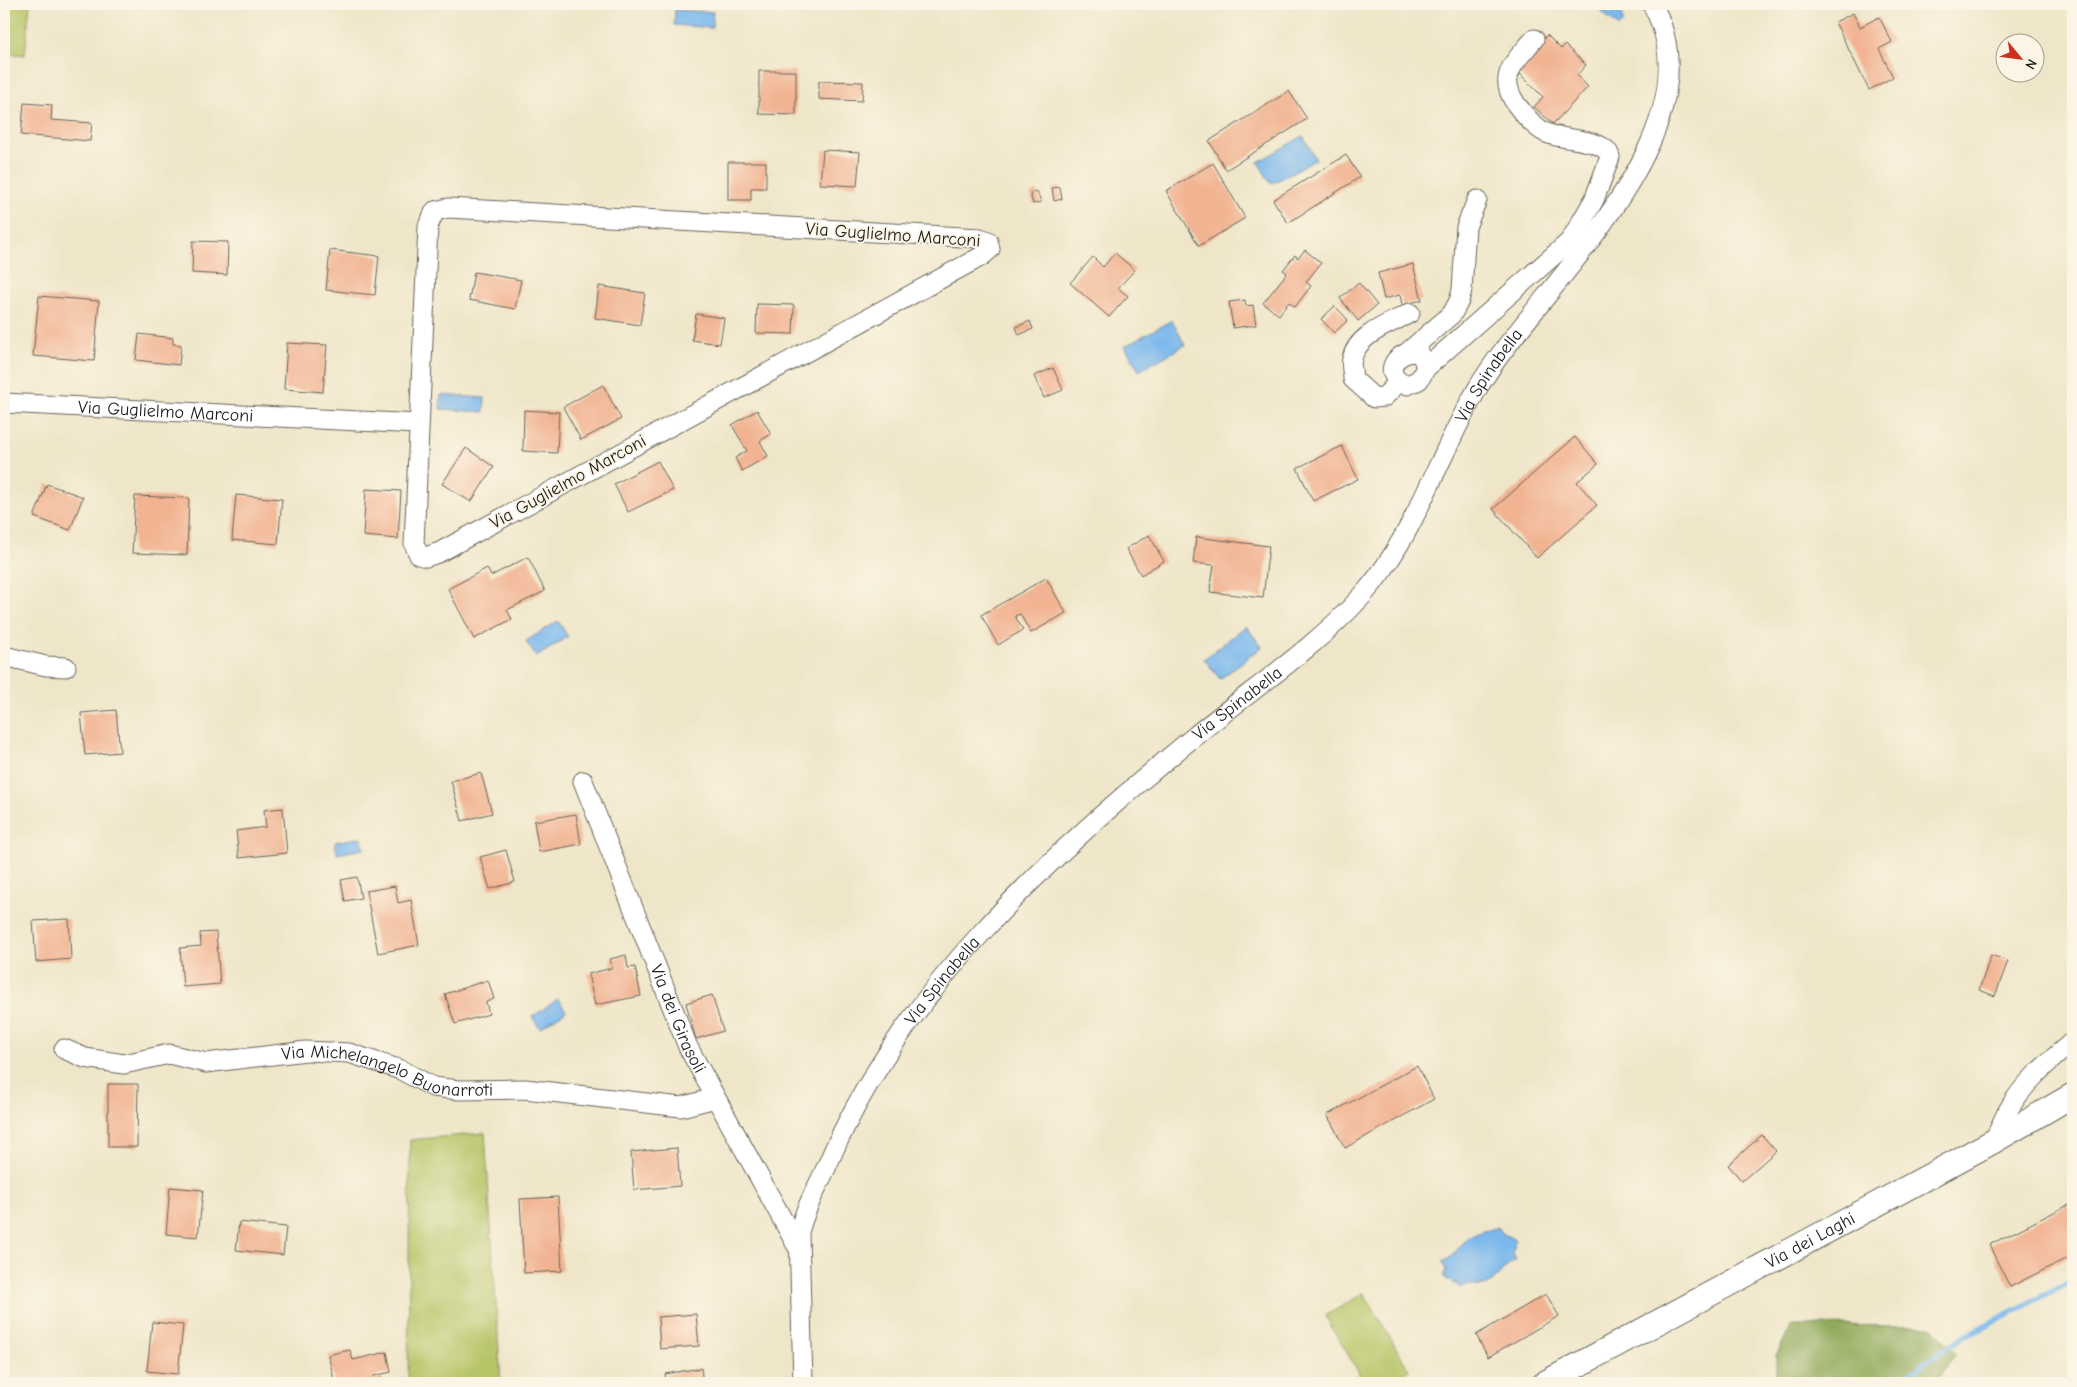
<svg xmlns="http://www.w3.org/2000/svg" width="2077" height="1387" font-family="'Comic Neue',sans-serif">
<rect width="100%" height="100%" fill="#fcf5e5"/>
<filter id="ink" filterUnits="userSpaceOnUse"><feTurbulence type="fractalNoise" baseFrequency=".02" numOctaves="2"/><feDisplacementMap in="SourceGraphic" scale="10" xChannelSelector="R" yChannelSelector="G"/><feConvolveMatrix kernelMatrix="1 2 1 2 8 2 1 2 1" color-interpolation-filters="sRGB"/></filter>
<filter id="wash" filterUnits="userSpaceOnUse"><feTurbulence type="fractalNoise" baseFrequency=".0096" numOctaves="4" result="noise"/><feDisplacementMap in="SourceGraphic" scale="20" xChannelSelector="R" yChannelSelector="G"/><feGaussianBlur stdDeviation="1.12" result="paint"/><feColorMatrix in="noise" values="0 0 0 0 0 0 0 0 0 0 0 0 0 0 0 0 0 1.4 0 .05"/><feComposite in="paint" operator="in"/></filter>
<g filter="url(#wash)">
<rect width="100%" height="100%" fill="#efe6c9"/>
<g fill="#b7c568" stroke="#6a7042">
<polygon points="4,4 30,4 25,55 4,53"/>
<polygon points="485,1133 501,1383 408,1383 410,1140"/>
<polygon points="1364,1293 1409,1370 1386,1383 1365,1383 1325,1316"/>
</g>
<polygon fill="#91aa5c" stroke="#56633c" points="1792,1325 1932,1326 1956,1353 1936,1383 1776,1383 1776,1355"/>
<g fill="#7ab8ed" stroke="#4b6a84">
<polygon points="1592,4 1610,4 1624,16 1621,19 1624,21 1619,27"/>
<polygon points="675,10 713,12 712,28 674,25"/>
<polygon points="1303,136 1316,159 1271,184 1258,162"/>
<polygon points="1172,320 1185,345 1139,371 1125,346"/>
<polygon points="441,395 485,398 484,412 440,409"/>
<polygon points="558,621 568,637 536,657 526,641"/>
<polygon points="1246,626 1262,647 1220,679 1204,659"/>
<polygon points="362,837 364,849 337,854 335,842"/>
<polygon points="558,999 566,1011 540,1028 532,1017"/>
<path d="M 1498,1227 L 1502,1233 L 1515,1240 L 1513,1254 L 1516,1260 C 1498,1269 1494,1294 1469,1284 L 1460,1288 L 1457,1283 L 1454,1284 L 1444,1277 L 1447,1269 L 1443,1262 C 1457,1255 1457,1246 1469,1238 C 1478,1231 1488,1231 1498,1227 Z"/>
</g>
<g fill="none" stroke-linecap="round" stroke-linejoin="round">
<polyline stroke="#7ab8ed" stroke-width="5.5" points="1895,1383 1964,1336 2073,1281"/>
</g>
<g id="blocks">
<g fill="#f1b391">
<polygon points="1853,13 1860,27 1879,17 1892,42 1879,49 1893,77 1869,90 1835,22"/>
<polygon points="1547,35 1561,49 1565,45 1586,65 1577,75 1588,87 1553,124 1534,107 1543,97 1515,69"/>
<polygon points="759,71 796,71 796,115 759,114"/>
<polygon points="819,81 863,82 862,101 819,99"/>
<polygon points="1289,91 1307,119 1226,170 1209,141"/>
<polygon points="24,103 52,105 51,120 92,123 90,141 21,135"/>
<polygon points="823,150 860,152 857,186 820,184"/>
<polygon points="1346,155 1360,177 1288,223 1273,200"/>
<polygon points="728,162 766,162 766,188 751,188 751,200 728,200"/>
<polygon points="1213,163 1245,218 1199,246 1166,191"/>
<polygon points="1060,187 1062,199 1054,201 1052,188"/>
<polygon points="1037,191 1041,202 1033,204 1030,193"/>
<polygon points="193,241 228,242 227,275 192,273"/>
<polygon points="330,250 379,256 375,295 326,290"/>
<polygon points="1305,250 1321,263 1306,282 1311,286 1295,307 1289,302 1279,315 1263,303 1287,273 1283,270 1295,255 1298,258"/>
<polygon points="1115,253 1135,270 1118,288 1128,296 1109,317 1070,283 1093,257 1103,267"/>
<polygon points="1413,264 1422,300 1402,305 1400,295 1384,299 1378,273"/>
<polygon points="474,272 521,280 515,309 469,300"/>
<polygon points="1359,283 1377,305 1358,321 1340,298"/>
<polygon points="599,286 645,293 640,325 595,318"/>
<polygon points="39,296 99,301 94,361 33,356"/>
<polygon points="1245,300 1246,306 1253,305 1256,325 1233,328 1229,302"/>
<polygon points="757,304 794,305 793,334 756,333"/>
<polygon points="1335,306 1348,320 1334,333 1321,319"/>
<polygon points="696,314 724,318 720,344 692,340"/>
<polygon points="1030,321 1033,329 1019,335 1016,327"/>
<polygon points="139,334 173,338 173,344 181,345 179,365 136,360"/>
<polygon points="287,343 327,345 323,392 284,389"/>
<polygon points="1053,368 1063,390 1044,398 1034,376"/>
<polygon points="603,385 621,419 581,440 563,407"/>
<polygon points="524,410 559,412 557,453 523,451"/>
<polygon points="757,410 771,434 760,441 768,456 742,471 735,458 747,451 732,425"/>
<polygon points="1575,437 1598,464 1577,482 1597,505 1537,558 1493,509"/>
<polygon points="1342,446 1358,479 1313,501 1297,468"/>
<polygon points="466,448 494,467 471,502 442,484"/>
<polygon points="658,461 673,490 628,512 614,484"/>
<polygon points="47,484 83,497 70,530 34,517"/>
<polygon points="366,489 401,491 398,539 363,536"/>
<polygon points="236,495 282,499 278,544 232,540"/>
<polygon points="135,496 189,498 187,555 132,553"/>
<polygon points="1149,535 1164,561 1141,575 1126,549"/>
<polygon points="1196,537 1269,546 1263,598 1210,592 1214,565 1193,563"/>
<polygon points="528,557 545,591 507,610 512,619 474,639 448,589 487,568 491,576"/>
<polygon points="1046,578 1066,613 1031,633 1020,614 1015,616 1023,630 998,645 981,615"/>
<polygon points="116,710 120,752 85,755 81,713"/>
<polygon points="481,773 492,813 462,821 451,781"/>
<polygon points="283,808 287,853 239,858 236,831 266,827 264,810"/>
<polygon points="576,814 581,844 539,852 534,821"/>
<polygon points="506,850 515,882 490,889 480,857"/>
<polygon points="357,877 361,898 345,901 341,880"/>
<polygon points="395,886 398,903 411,900 419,945 378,953 366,891"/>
<polygon points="69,919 71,959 36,962 33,921"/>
<polygon points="216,932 220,984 183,987 180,948 201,946 200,933"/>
<polygon points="626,955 628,968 635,967 641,996 595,1005 588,974 612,968 610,959"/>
<polygon points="1991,955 2008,961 1995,996 1979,990"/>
<polygon points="488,980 494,999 486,1002 489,1014 455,1024 445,994"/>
<polygon points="712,995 723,1031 696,1039 686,1003"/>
<polygon points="1417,1066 1434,1099 1345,1148 1327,1115"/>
<polygon points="108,1084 138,1084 137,1147 108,1147"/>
<polygon points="1762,1135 1776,1151 1742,1181 1728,1165"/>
<polygon points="677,1148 680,1186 634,1190 631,1152"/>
<polygon points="170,1187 203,1190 198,1237 166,1234"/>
<polygon points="558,1197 562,1271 524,1273 520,1199"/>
<polygon points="2068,1205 2073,1214 2073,1255 2010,1287 1989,1245"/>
<polygon points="239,1222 286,1227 283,1255 236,1250"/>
<polygon points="1546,1294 1559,1316 1488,1357 1476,1335"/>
<polygon points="696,1314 699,1346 660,1349 658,1317"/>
<polygon points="152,1322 183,1325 178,1374 147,1371"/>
<polygon points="350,1350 353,1360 387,1352 391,1372 374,1376 375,1380 382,1378 383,1383 335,1383 328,1355"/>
<polygon points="701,1368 703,1383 667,1383 665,1374"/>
</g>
</g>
</g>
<g filter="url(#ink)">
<use href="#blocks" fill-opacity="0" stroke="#666359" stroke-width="1"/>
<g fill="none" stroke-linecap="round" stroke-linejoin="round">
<g stroke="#666359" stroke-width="21">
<g id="minor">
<path d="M 1534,39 C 1516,61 1496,75 1516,104 C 1524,115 1534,127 1546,133 C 1565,141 1606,138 1610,157 L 1594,200 L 1570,241"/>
<polygon points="448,208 980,238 988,241 990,249 982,256 440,552 426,557 419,555 414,544 428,226 435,211"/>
<polyline points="1409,351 1452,314 1459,301 1462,290 1466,227 1477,200"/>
<path d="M 1426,368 L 1423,358 L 1417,352 C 1393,351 1381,377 1407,385 L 1419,380 L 1426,368 L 1570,241 L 1583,249"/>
<path d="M 1399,382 L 1384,397 L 1374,398 L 1353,379 C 1353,373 1350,364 1352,359 C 1357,334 1390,324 1410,313"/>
<path id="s1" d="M 4,403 L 418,424"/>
<polyline points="4,656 46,666 66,667"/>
<path id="s2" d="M 583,781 L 688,1047 L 797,1246"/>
<path id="s3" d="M 64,1049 L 85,1058 L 124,1064 L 169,1054 L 206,1063 L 306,1051 L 349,1053 L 401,1070 L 433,1087 L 459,1090 L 525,1089 L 681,1107 L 715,1098"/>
<path d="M 1994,1141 C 1999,1131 2003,1119 2009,1109 C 2024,1082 2050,1061 2073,1041"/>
<path id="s4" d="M 803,1383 L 799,1233 C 804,1210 816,1190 826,1168 C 901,990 1049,856 1195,736 C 1251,690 1314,649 1362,596 C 1416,536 1438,454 1479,386 C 1539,286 1724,132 1652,4"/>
</g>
</g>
<g stroke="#666359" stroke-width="26">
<g id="major">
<path id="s5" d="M 1545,1383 L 1994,1141 L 2073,1095"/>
</g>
</g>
<use href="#minor" stroke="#fff" stroke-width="19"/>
<use href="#major" stroke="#fff" stroke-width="24"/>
</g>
</g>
<g text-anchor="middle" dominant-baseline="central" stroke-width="4" stroke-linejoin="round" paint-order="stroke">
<g font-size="18" fill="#1c1c1c" stroke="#fcf5e5">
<text transform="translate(893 235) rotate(4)">Via Guglielmo Marconi</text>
<text stroke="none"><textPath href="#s4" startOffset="1268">Via Spinabella</textPath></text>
<text stroke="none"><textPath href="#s1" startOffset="162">Via Guglielmo Marconi</textPath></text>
<text transform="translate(568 482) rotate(-29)">Via Guglielmo Marconi</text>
<text stroke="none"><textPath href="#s4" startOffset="848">Via Spinabella</textPath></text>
<text stroke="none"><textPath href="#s4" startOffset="442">Via Spinabella</textPath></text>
<text stroke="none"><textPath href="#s2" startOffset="256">Via dei Girasoli</textPath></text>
<text stroke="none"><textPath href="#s3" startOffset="332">Via Michelangelo Buonarroti</textPath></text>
<text stroke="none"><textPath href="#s5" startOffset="301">Via dei Laghi</textPath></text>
</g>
</g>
<rect width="2077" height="1387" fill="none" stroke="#fcf5e5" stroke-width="20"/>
<g transform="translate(2020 58) rotate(119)"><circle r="24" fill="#fcf5e5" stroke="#a29e95"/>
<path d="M0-4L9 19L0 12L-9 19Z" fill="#c8321e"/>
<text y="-8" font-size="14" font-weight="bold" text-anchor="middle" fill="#1c1c1c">N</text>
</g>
</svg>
